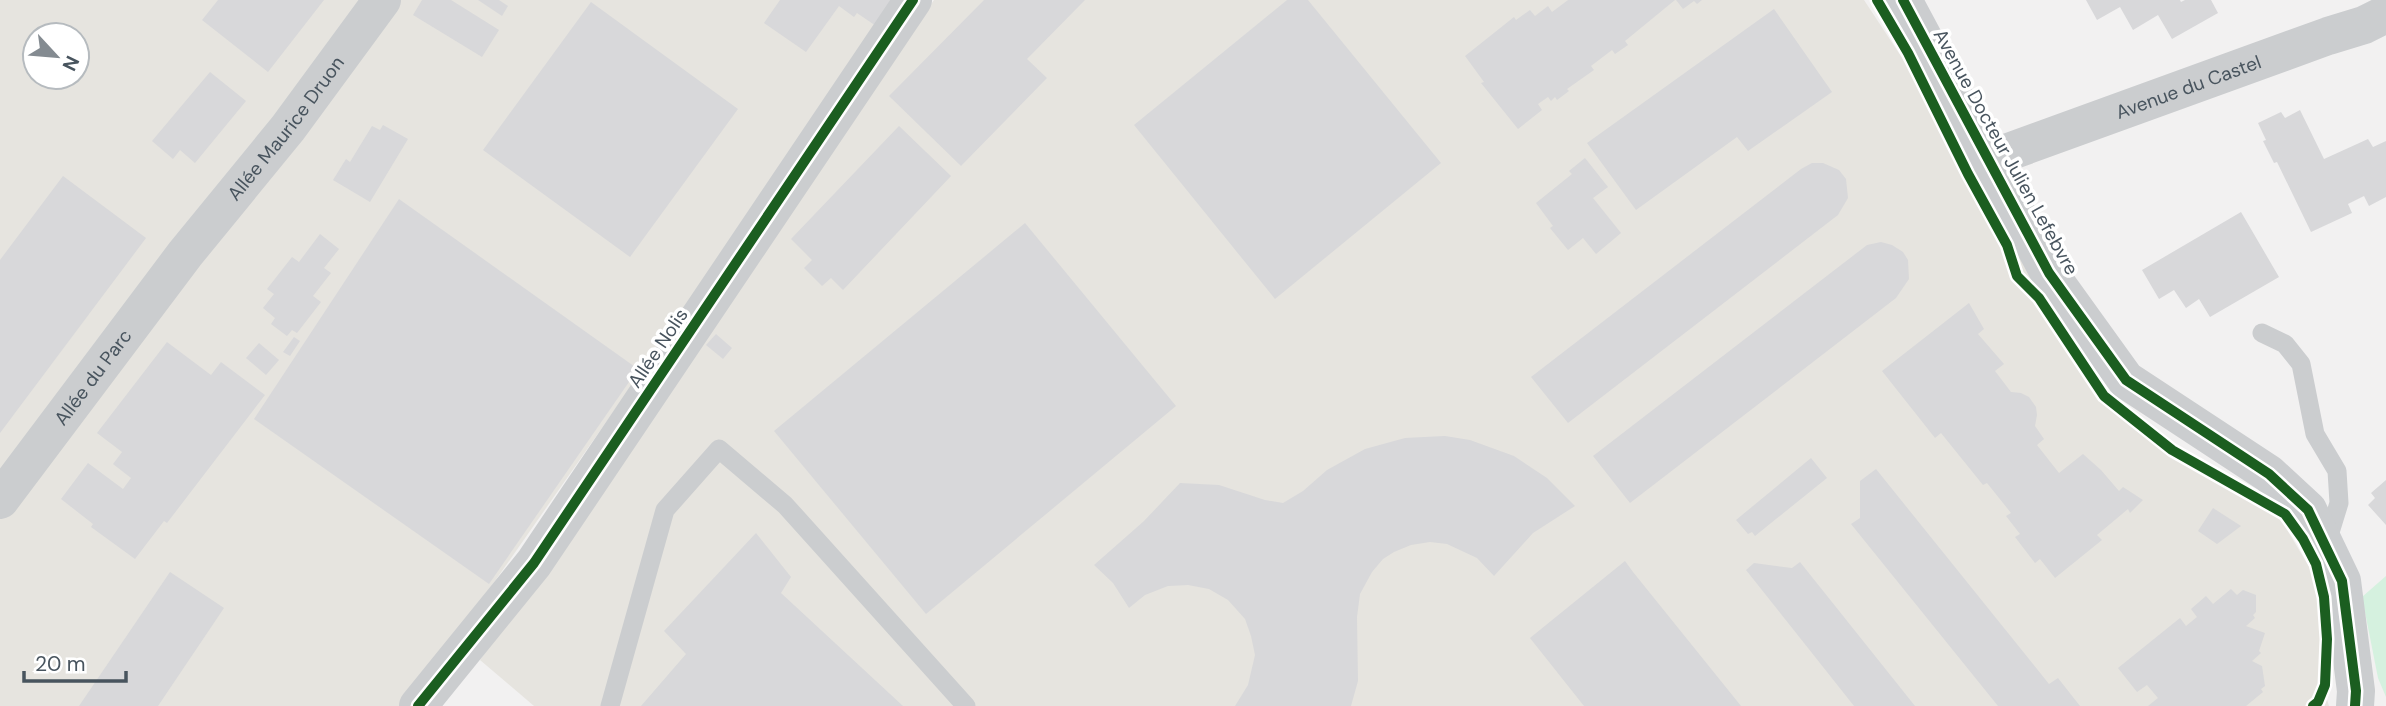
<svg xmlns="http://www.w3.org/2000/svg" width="2386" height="706" font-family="'DM Sans',sans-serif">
<rect width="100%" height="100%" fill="#f2f1f1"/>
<g fill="#e6e4df" fill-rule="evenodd">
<path d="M 0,0 L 901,0 L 472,614 L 399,706 L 0,706 ZM 35,35 L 77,35 L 77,77 L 35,77 Z"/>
<polygon points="934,0 1864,0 1916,79 2109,394 2200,466 2277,513 2317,580 2325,693 2329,706 534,706 480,660 714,324"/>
</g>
<polygon fill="#d5f1df" points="2386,576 2386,697 2378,678 2362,597"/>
<g fill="#d8d8da">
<polygon points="218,0 324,0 268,72 202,20"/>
<polygon points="422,0 451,0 499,30 482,57 413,15"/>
<polygon points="478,0 499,0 508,6 502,16"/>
<polygon points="780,0 899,0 879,28 857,13 854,17 839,6 806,52 764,23"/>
<polygon points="984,0 1085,0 1027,59 1047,78 961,166 889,96"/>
<polygon points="1287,0 1308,0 1441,163 1275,299 1134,125"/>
<polygon points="1568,0 1675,0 1625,41 1628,45 1615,54 1612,50 1591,66 1594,70 1567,89 1569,91 1557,100 1555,97 1551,101 1548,97 1538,104 1542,110 1518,129 1481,83 1484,82 1465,56 1514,17 1516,20 1530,10 1535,16 1548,6 1552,12"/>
<polygon points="1676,0 1702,0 1697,4 1694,1 1683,9"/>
<polygon points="2086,0 2180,0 2181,2 2185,0 2211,0 2218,13 2172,39 2158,15 2133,30 2120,7 2097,20"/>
<polygon points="591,2 738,109 630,257 483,150"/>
<polygon points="1774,9 1832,92 1748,151 1737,137 1636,210 1587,143"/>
<polygon points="210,72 246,101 195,163 180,150 173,159 152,141"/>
<polygon points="2300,110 2324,159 2368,139 2373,147 2386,141 2386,197 2369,206 2364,196 2348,204 2352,213 2311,232 2277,162 2274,163 2263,141 2266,140 2258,123 2281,112 2285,118"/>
<polygon points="383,125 408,139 370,202 333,180 346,159 350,162 372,126 380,130"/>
<polygon points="899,126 951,176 843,290 831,278 822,286 804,268 812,260 791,239"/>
<polygon points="1585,158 1608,187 1593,198 1621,233 1596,254 1583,238 1568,250 1550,228 1553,226 1536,203 1572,174 1569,171"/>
<polygon points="1812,163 1823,163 1839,170 1846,179 1848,198 1838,215 1568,423 1531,377 1801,169"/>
<polygon points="63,176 146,238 0,433 0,260"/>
<polygon points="399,199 638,369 489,584 254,419"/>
<polygon points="2241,212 2279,277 2210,317 2199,299 2186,308 2174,290 2159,299 2142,270"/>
<polygon points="1025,223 1176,406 926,614 774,431"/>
<polygon points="320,234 339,249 324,268 331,273 313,296 321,302 297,333 292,330 287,336 271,324 275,318 263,308 274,294 267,289 292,257 299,262"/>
<polygon points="1881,242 1892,245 1903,252 1908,260 1909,279 1896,298 1630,503 1593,456 1867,245"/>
<polygon points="1969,303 1984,329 1978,334 2004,364 1995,371 2011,392 2021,393 2029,397 2036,407 2037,415 2035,426 2044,439 2037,445 2059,473 2083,454 2101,470 2119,491 2123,487 2143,500 2130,513 2128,509 2097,535 2102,540 2055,578 2040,559 2035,563 2015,537 2020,534 2006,516 2011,513 1987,483 1983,485 1941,433 1935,438 1882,371"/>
<polygon points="716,334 732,348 723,359 706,345"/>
<polygon points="294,337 300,341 290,356 283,352"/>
<polygon points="167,342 211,375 221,362 265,395 167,523 164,521 135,559 91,527 93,524 61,499 88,463 123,489 131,478 113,464 122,452 97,433"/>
<polygon points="259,343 279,360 266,375 246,358"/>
<polygon points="1445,436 1470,440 1514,456 1547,478 1575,506 1533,533 1494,576 1477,558 1447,544 1430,542 1411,545 1394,552 1383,559 1372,572 1360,594 1357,617 1358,681 1351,706 1235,706 1248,685 1255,655 1251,636 1245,619 1228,600 1209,589 1188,585 1168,586 1145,595 1129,608 1113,583 1094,565 1144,521 1180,483 1219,485 1265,500 1283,503 1303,491 1327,470 1365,449 1405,438"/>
<polygon points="1811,458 1827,478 1755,536 1752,532 1748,534 1736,520"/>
<polygon points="1876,469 2049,684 2058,678 2080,706 1998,706 1851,524 1860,518 1860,481"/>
<polygon points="2386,480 2386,525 2368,505 2375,498 2371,493"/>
<polygon points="2213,508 2241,526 2217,544 2198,531"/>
<polygon points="756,533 791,577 781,593 903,706 641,706 686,654 664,631"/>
<polygon points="1625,561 1633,572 1741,706 1584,706 1530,638"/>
<polygon points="1800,562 1915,706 1854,706 1746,570 1754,563 1792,568"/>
<polygon points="170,572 224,608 158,706 79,706"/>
<polygon points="2231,589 2237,595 2243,590 2256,595 2256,612 2253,615 2255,618 2246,626 2265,633 2259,651 2261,653 2252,661 2262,666 2265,686 2261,689 2263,692 2246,706 2148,706 2158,698 2147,685 2137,692 2118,668 2180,618 2186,626 2197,617 2191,609 2206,596 2213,604"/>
</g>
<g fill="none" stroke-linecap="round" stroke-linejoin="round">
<g stroke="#cbcdcf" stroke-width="19">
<polyline points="2262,333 2285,344 2301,364 2315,434 2337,471 2339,503 2327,542"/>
<polyline points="610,706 665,510 719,449 785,505 966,706"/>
</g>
<g stroke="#cbcdcf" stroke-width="38">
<polyline points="1903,0 2049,273 2126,380 2269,474 2308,510 2342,581 2356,691 2355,706"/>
<path id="s1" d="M 1989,159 L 2328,36 L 2364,25 L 2386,14"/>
<path id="s2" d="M 0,500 L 185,254 L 288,128 L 382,0"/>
<polyline points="418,706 534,563 913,0"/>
</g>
<g stroke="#fff" stroke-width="15">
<g id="cycleway">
<polyline points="1877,0 1908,53 1968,174 2007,245 2017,276 2039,298 2104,396 2172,450 2285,514 2303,539 2316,564 2324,597 2327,639 2325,685 2318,702 2313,706"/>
<polyline points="1903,0 2049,273 2126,380 2269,474 2308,510 2342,581 2356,691 2355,706"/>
<polyline points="418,706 534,563 913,0"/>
</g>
</g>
<use href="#cycleway" stroke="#1b5e20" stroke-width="10"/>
</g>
<g text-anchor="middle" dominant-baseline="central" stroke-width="7" stroke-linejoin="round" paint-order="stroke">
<g font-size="19" fill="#48545e" stroke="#fff">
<text stroke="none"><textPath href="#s1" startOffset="212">Avenue du Castel</textPath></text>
<text stroke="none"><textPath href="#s2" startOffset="469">Allée Maurice Druon</textPath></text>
<text transform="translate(2006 152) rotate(61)">Avenue Docteur Julien Lefebvre</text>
<text transform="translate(658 348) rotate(-56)">Allée Nolis</text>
<text stroke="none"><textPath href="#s2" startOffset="154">Allée du Parc</textPath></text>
</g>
</g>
<g transform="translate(56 56) rotate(116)"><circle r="33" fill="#ffffff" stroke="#b6bbbf" stroke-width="2"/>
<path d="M0-5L12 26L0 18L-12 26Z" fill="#848b91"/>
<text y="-10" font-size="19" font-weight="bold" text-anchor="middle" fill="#48545e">N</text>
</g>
<path d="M24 671v10h102v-10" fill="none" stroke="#48545e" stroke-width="3.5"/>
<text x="35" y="671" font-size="21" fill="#48545e" stroke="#ffffff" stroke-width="5" paint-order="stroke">20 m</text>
</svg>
